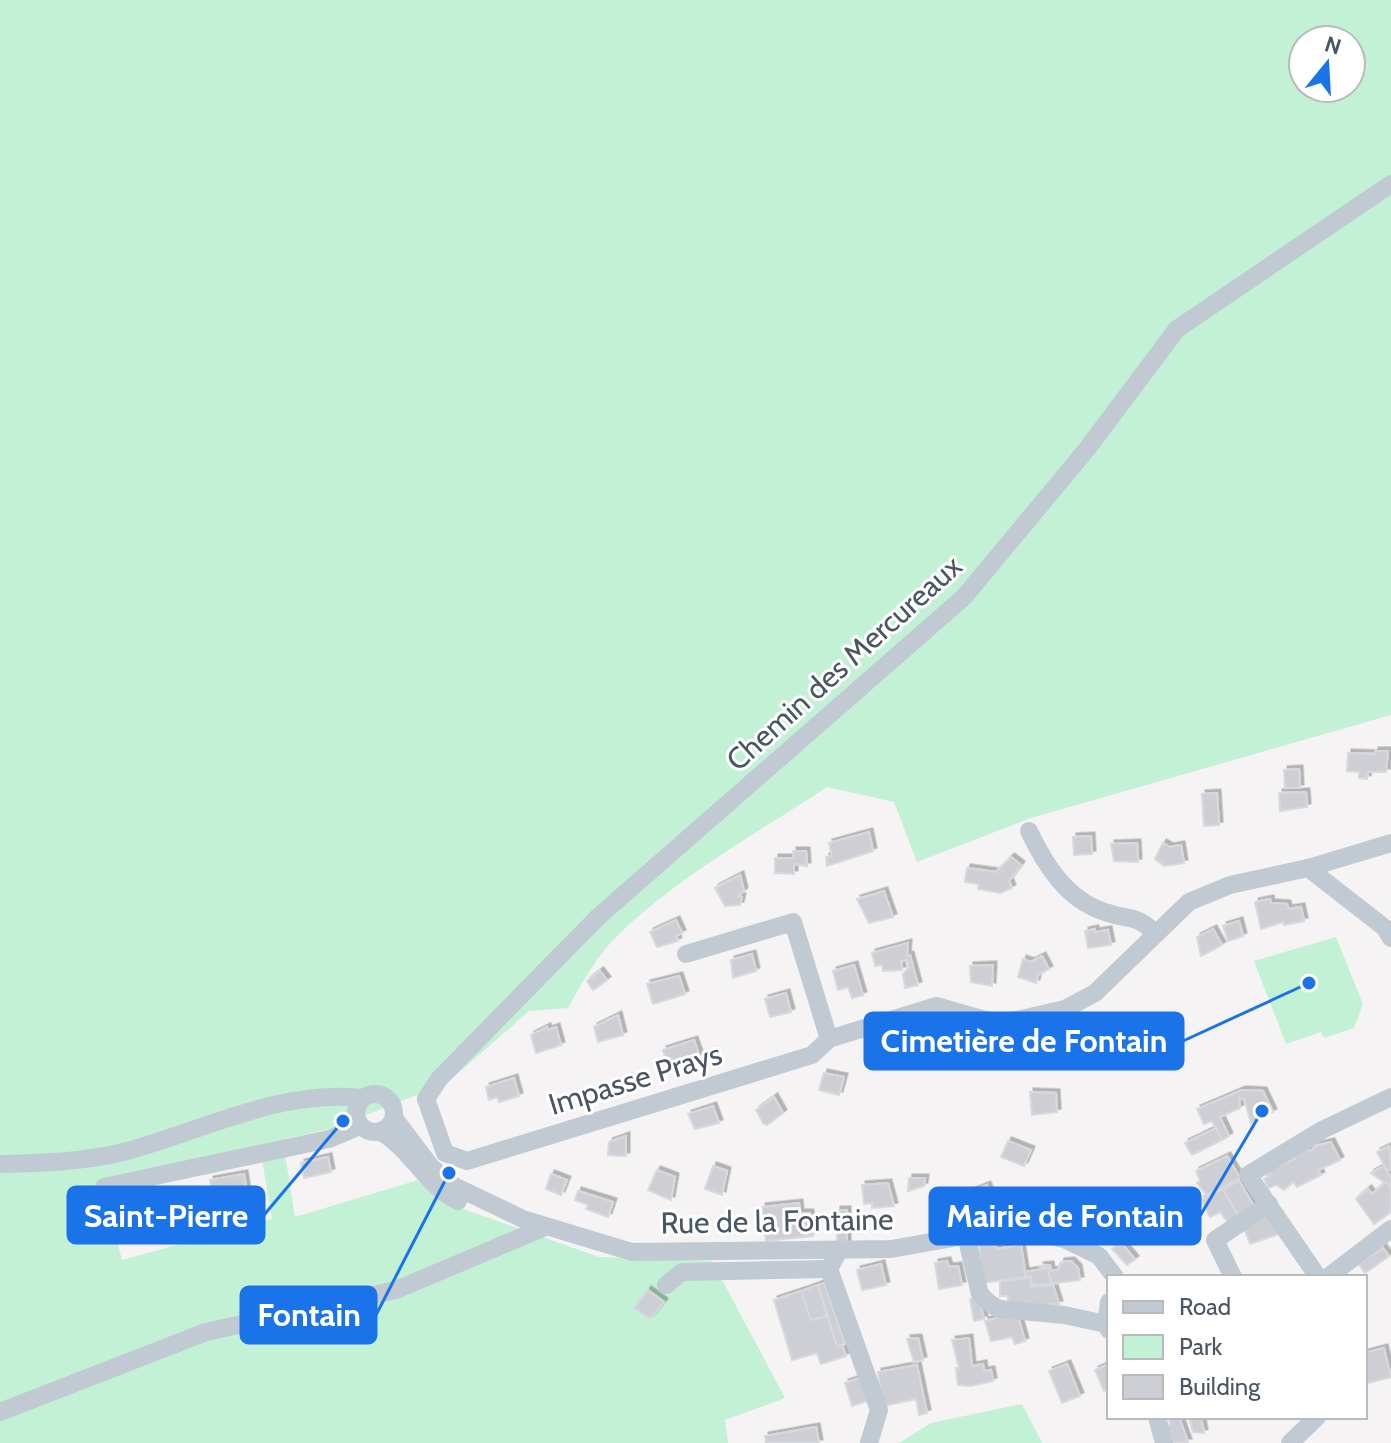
<svg xmlns="http://www.w3.org/2000/svg" width="1391" height="1443" font-family="Cabin,sans-serif">
<defs>
<filter id="shadow"><feDropShadow dx="3.5" dy="-3.5" stdDeviation="0" flood-color="#0004"/></filter>
</defs>
<rect width="100%" height="100%" fill="#f5f3f3"/>
<g fill="#c3f1d5" fill-rule="evenodd">
<path d="M 0,0 L 1391,0 L 1391,715 L 1031,818 L 917,862 L 894,802 L 827,787 C 756,834 677,877 616,937 C 596,957 582,983 568,1008 L 529,1011 L 447,1083 L 333,1128 L 101,1181 L 122,1260 L 272,1219 L 262,1160 L 285,1154 L 295,1217 L 418,1180 L 444,1202 L 599,1257 L 712,1261 L 785,1398 L 725,1420 L 728,1443 L 0,1443 ZM 1303,40 L 1351,40 L 1351,88 L 1303,88 Z"/>
<polygon points="1336,937 1363,1004 1354,1028 1324,1038 1321,1032 1286,1044 1254,961"/>
<polygon points="1022,1404 1042,1443 899,1443 931,1423"/>
</g>
<g fill="#cdcfd5" stroke="#d7d9de" stroke-width="2" filter="url(#shadow)">
<polygon points="1375,751 1388,751 1386,772 1368,772 1367,779 1359,778 1359,772 1347,771 1348,753 1375,754"/>
<polygon points="1299,769 1300,788 1285,788 1284,770"/>
<polygon points="1306,792 1307,807 1280,811 1279,793"/>
<polygon points="1217,793 1219,825 1204,826 1202,794"/>
<polygon points="869,832 873,851 827,866 826,857 832,856 829,843"/>
<polygon points="1091,836 1092,854 1074,855 1073,837"/>
<polygon points="1137,843 1138,862 1114,861 1111,844"/>
<polygon points="1163,843 1170,847 1181,845 1184,863 1164,866 1155,859"/>
<polygon points="793,851 806,851 807,866 794,864 794,874 775,873 775,858 794,858"/>
<polygon points="1011,857 1021,865 1009,881 1012,888 1000,893 978,889 979,884 965,882 967,868 996,872"/>
<polygon points="740,875 744,891 738,896 742,897 740,905 725,906 715,888"/>
<polygon points="884,891 893,917 869,923 857,899"/>
<polygon points="1270,899 1271,903 1287,904 1288,909 1301,907 1304,921 1284,925 1283,922 1261,929 1255,902"/>
<polygon points="676,920 682,933 676,936 678,941 657,947 650,932"/>
<polygon points="1239,921 1243,936 1228,941 1223,926"/>
<polygon points="1095,929 1095,932 1108,930 1111,945 1088,948 1085,931"/>
<polygon points="1213,929 1222,945 1201,956 1197,937"/>
<polygon points="908,943 907,956 910,955 918,985 905,988 903,974 909,968 907,960 901,961 902,970 883,971 882,965 875,966 872,953"/>
<polygon points="752,954 756,971 733,978 731,960"/>
<polygon points="1042,956 1049,969 1038,975 1036,983 1018,977 1023,959 1031,962"/>
<polygon points="854,965 863,995 852,998 848,987 838,990 833,971"/>
<polygon points="993,965 992,986 971,982 970,966"/>
<polygon points="600,971 607,980 593,990 587,981"/>
<polygon points="679,976 685,994 653,1004 647,984"/>
<polygon points="786,993 791,1012 770,1017 765,999"/>
<polygon points="618,1015 623,1035 598,1042 594,1027"/>
<polygon points="547,1027 548,1030 556,1027 561,1045 536,1053 531,1035"/>
<polygon points="694,1040 700,1057 668,1067 663,1050"/>
<polygon points="824,1073 844,1077 839,1095 819,1090"/>
<polygon points="514,1078 519,1096 499,1102 497,1097 489,1100 486,1087"/>
<polygon points="1242,1090 1263,1091 1273,1112 1251,1123 1244,1099 1239,1098 1240,1108 1220,1117 1229,1136 1222,1140 1212,1121 1204,1124 1197,1109"/>
<polygon points="1030,1092 1056,1093 1057,1112 1032,1115"/>
<polygon points="774,1097 783,1113 767,1125 763,1123 756,1110"/>
<polygon points="713,1106 719,1123 695,1129 688,1114"/>
<polygon points="1216,1128 1222,1140 1192,1155 1185,1143"/>
<polygon points="626,1136 626,1156 608,1155 609,1142"/>
<polygon points="1008,1141 1031,1150 1024,1166 1001,1157"/>
<polygon points="1331,1142 1340,1160 1318,1170 1321,1175 1297,1187 1293,1182 1284,1190 1276,1185 1269,1188 1264,1179 1270,1176 1268,1171 1295,1159 1293,1154 1307,1147 1309,1152 1318,1145"/>
<polygon points="1389,1146 1391,1169 1387,1171 1377,1152"/>
<polygon points="1227,1156 1240,1178 1207,1195 1197,1183 1200,1181 1196,1171"/>
<polygon points="328,1157 331,1172 304,1178 301,1163"/>
<polygon points="713,1166 727,1171 722,1195 705,1189"/>
<polygon points="1384,1166 1391,1178 1391,1187 1371,1173"/>
<polygon points="657,1170 675,1177 671,1200 648,1190"/>
<polygon points="244,1174 247,1193 213,1196 210,1180"/>
<polygon points="551,1174 567,1180 561,1195 546,1189"/>
<polygon points="909,1178 925,1178 924,1186 908,1191"/>
<polygon points="1239,1181 1255,1208 1239,1218 1223,1189"/>
<polygon points="1386,1182 1391,1187 1391,1212 1374,1224 1356,1199 1368,1189 1372,1194"/>
<polygon points="888,1183 894,1206 872,1208 872,1203 864,1204 862,1185"/>
<polygon points="987,1185 997,1209 972,1220 962,1195"/>
<polygon points="1223,1189 1239,1218 1229,1224 1220,1212 1210,1217 1201,1200"/>
<polygon points="578,1191 613,1202 608,1217 586,1209 588,1205 575,1200"/>
<polygon points="799,1203 800,1213 810,1213 813,1236 766,1241 762,1207"/>
<polygon points="837,1210 847,1210 847,1245 837,1243"/>
<polygon points="1269,1215 1282,1233 1250,1244 1244,1228"/>
<polygon points="994,1241 996,1249 1021,1245 1026,1277 982,1283 979,1242"/>
<polygon points="1121,1243 1135,1259 1127,1265 1112,1249"/>
<polygon points="1383,1248 1389,1256 1365,1273 1359,1264"/>
<polygon points="947,1261 949,1267 958,1266 962,1285 939,1289 935,1263"/>
<polygon points="1071,1261 1078,1268 1080,1280 1051,1284 1048,1268 1039,1266 1050,1265 1051,1271 1058,1270 1061,1262"/>
<polygon points="881,1264 886,1285 862,1290 857,1270"/>
<polygon points="1048,1268 1051,1284 1032,1285 1031,1276 1026,1277 1025,1272"/>
<polygon points="1030,1278 1031,1287 1053,1285 1059,1304 1008,1306 1008,1296 1000,1296 1000,1281"/>
<polygon points="824,1283 845,1344 842,1345 837,1346 818,1285"/>
<polygon points="818,1285 827,1316 811,1320 801,1291"/>
<polygon points="648,1290 664,1302 650,1319 634,1308"/>
<polygon points="801,1291 811,1320 827,1316 837,1346 842,1345 846,1356 821,1364 817,1353 792,1360 774,1300"/>
<polygon points="979,1298 984,1319 974,1321 970,1299"/>
<polygon points="1017,1313 1025,1341 1015,1344 1012,1337 991,1341 985,1321"/>
<polygon points="918,1338 923,1360 914,1362 907,1339"/>
<polygon points="969,1338 972,1366 983,1364 984,1371 991,1370 993,1381 971,1386 958,1385 956,1368 959,1368 952,1340"/>
<polygon points="1384,1348 1391,1377 1365,1384 1365,1353"/>
<polygon points="1067,1364 1080,1396 1062,1403 1049,1371"/>
<polygon points="1109,1364 1109,1388 1104,1391 1095,1370"/>
<polygon points="917,1365 927,1413 919,1415 916,1399 883,1406 878,1372"/>
<polygon points="863,1377 867,1401 852,1406 845,1383"/>
<polygon points="1169,1417 1179,1417 1188,1442 1172,1443 1167,1426 1170,1425"/>
<polygon points="1189,1417 1201,1417 1204,1433 1193,1432"/>
<polygon points="816,1427 819,1443 766,1443 765,1436"/>
</g>
<g fill="none" stroke-linecap="round" stroke-linejoin="round">
<g stroke="#c1cad2" stroke-width="18">
<path d="M 1029,831 C 1045,865 1067,900 1105,912 C 1130,921 1135,913 1156,934"/>
<polyline points="1308,868 1385,928 1391,938"/>
<polyline points="686,954 793,922 829,1039"/>
<circle cx="375" cy="1113" r="19"/>
<polyline points="426,1099 439,1079 598,917 964,597 1087,449 1177,329 1391,184"/>
<polyline points="426,1099 445,1153 467,1161 812,1055 829,1039 936,1006 999,1024 1065,1009 1095,993 1189,902 1230,885 1308,868 1391,843"/>
<polyline points="394,1118 431,1167 454,1186 523,1219 632,1252 891,1249 998,1230 1024,1229 1064,1239 1099,1256 1115,1277"/>
<path d="M 381,1132 C 412,1150 424,1184 458,1201"/>
<path d="M 0,1164 C 43,1163 85,1162 127,1151 C 205,1130 280,1089 363,1098"/>
<polyline points="104,1187 329,1139 353,1129 358,1123"/>
<polyline points="966,1236 980,1294 989,1303 999,1309 1064,1315 1106,1324"/>
<polyline points="838,1252 829,1269 879,1410 869,1443"/>
<polyline points="1233,1277 1215,1240 1269,1204"/>
<polyline points="1318,1277 1248,1175 1322,1130 1391,1097"/>
<polyline points="1328,1277 1391,1229"/>
<polyline points="666,1285 682,1272 829,1269"/>
<polyline points="1109,1302 1106,1324 1109,1330"/>
<polyline points="0,1412 206,1332 396,1290 545,1227"/>
<polyline points="1157,1417 1164,1443"/>
<polyline points="1290,1443 1317,1417"/>
</g>
</g>
<g text-anchor="middle" dominant-baseline="central" stroke-width="6" stroke-linejoin="round" paint-order="stroke">
<g font-size="30" fill="#4a5661" stroke="#fff">
<text transform="translate(844 663) rotate(-42)">Chemin des Mercureaux</text>
<text transform="translate(635 1079) rotate(-17)">Impasse Prays</text>
<text transform="translate(777 1221) rotate(-1)">Rue de la Fontaine</text>
</g>
</g>
<path fill="none" stroke="#1a73e8" stroke-width="3" d="M1309 983L1183 1041M343 1121L264 1215M1262 1111L1200 1216M449 1173L376 1315"/>
<g fill="#1a73e8" stroke="#fff" stroke-width="3">
<circle cx="1309" cy="983" r="8"/>
<circle cx="343" cy="1121" r="8"/>
<circle cx="1262" cy="1111" r="8"/>
<circle cx="449" cy="1173" r="8"/>
</g>
<g fill="#1a73e8" stroke="#1a73e8" stroke-width="3">
<rect x="865" y="1013" width="318" height="56" rx="8"/>
<rect x="68" y="1187" width="196" height="56" rx="8"/>
<rect x="930" y="1188" width="270" height="56" rx="8"/>
<rect x="241" y="1287" width="135" height="56" rx="8"/>
</g>
<g font-size="32" text-anchor="middle" font-weight="bold" fill="#fff">
<text x="1024" y="1052">Cimetière de Fontain</text>
<text x="166" y="1227">Saint-Pierre</text>
<text x="1065" y="1227">Mairie de Fontain</text>
<text x="309" y="1326">Fontain</text>
</g>
<rect x="1107" y="1275" width="260" height="144" fill="#ffffff" stroke="#b7bbc0" stroke-width="2"/>
<rect x="1123" y="1301" width="40" height="12" fill="#c1cad2" stroke="#b7bbc0" stroke-width="2"/>
<text x="1179" y="1315" font-size="24" fill="#4a5661">Road</text>
<rect x="1123" y="1335" width="40" height="24" fill="#c3f1d5" stroke="#b7bbc0" stroke-width="2"/>
<text x="1179" y="1355" font-size="24" fill="#4a5661">Park</text>
<rect x="1123" y="1375" width="40" height="24" fill="#cdcfd5" stroke="#b7bbc0" stroke-width="2"/>
<text x="1179" y="1395" font-size="24" fill="#4a5661">Building</text>
<g transform="translate(1327 64) rotate(18)"><circle r="38" fill="#ffffff" stroke="#b7bbc0" stroke-width="2"/>
<path d="M0-6L14 30L0 20L-14 30Z" fill="#1a73e8"/>
<text y="-12" font-size="22" font-weight="bold" text-anchor="middle" fill="#4a5661">N</text>
</g>
</svg>
